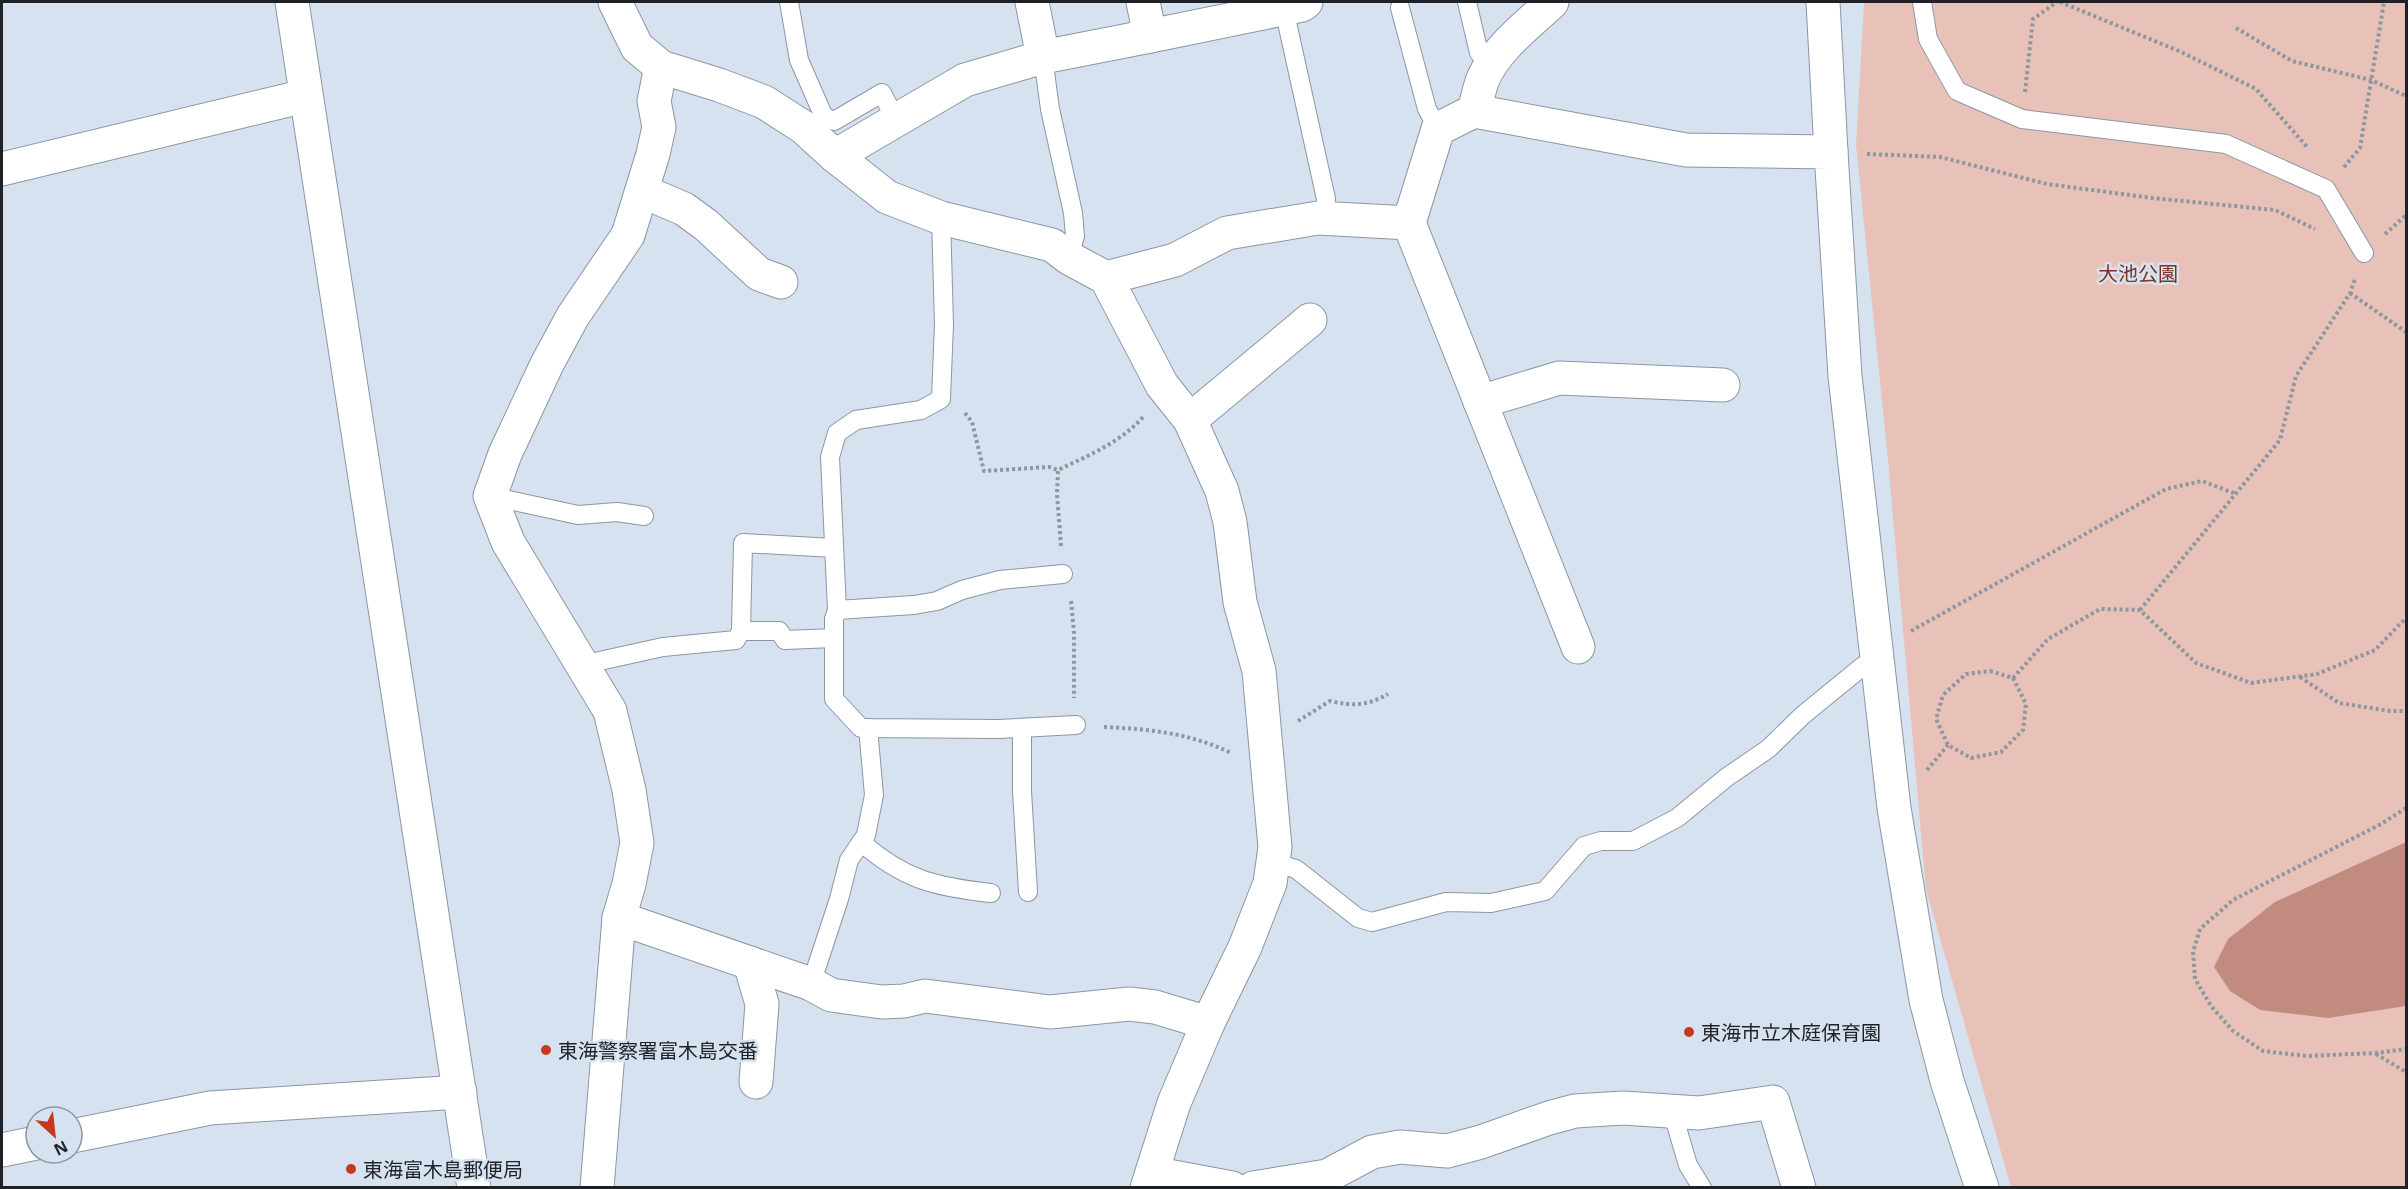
<svg xmlns="http://www.w3.org/2000/svg" width="2408" height="1189" font-family="'Noto Sans','Noto Sans JP',sans-serif">
<rect width="100%" height="100%" fill="#d7e2f0"/>
<polygon fill="#e8c1b8" points="1864,2 2406,2 2406,1187 2011,1187 1926,889 1888,460 1856,145"/>
<polygon fill="#c18b7f" points="2406,842 2406,1006 2328,1018 2260,1010 2230,991 2214,967 2228,939 2275,902"/>
<g fill="none" stroke-linecap="round" stroke-linejoin="round">
<g stroke="#8c96a3" stroke-width="20">
<g id="service">
<polyline points="789,2 799,60 824,117 834,121 882,93 897,122"/>
<polyline points="1467,2 1479,53 1493,65"/>
<polyline points="1922,2 1928,39 1957,91 2022,119 2226,144 2326,189 2364,253"/>
<polyline points="1400,8 1427,109 1438,129"/>
<polyline points="1284,9 1326,199 1325,219"/>
<polyline points="1043,57 1050,109 1073,213 1075,236 1069,258"/>
<polyline points="941,218 944,324 941,399 921,410 856,420 837,433 830,457 837,610 914,605 937,601 962,590 1000,580 1063,574"/>
<polyline points="490,496 578,515 617,512 644,516"/>
<polyline points="837,610 834,619 834,699 861,728 999,729 1076,725"/>
<polyline points="741,631 779,631 785,640 834,638"/>
<polyline points="586,668 595,662 663,647 736,640 741,631 743,543 834,548"/>
<polyline points="1022,728 1022,791 1028,892"/>
<path d="M 861,842 C 904,880 936,887 991,893"/>
<polyline points="1273,862 1296,869 1358,918 1372,922 1446,902 1491,903 1545,891 1584,846 1601,841 1633,841 1677,818 1727,777 1768,749 1803,715 1863,666 1878,664"/>
<polyline points="811,984 839,899 849,860 866,835 874,795 868,728"/>
<polyline points="1672,1111 1688,1165 1702,1188"/>
</g>
</g>
<g stroke="#8c96a3" stroke-width="35">
<g id="minor">
<polyline points="615,2 637,47 661,67 719,85 764,102 803,127 835,156 887,197 941,218 1052,245 1069,258 1106,278 1162,385 1190,420 1222,491 1230,522 1240,602 1259,671 1275,847 1270,883 1245,947 1208,1023 1174,1103 1147,1188"/>
<polyline points="1143,2 1150,36 1302,5 1306,2"/>
<polyline points="1823,2 1831,152"/>
<polyline points="1043,57 1150,36"/>
<path d="M 1474,111 C 1477,101 1479,89 1483,79 C 1496,48 1529,24 1552,2"/>
<polyline points="835,156 965,80 1043,57 1032,2"/>
<polyline points="2,169 305,96"/>
<polyline points="642,191 684,209 706,225 759,274 781,282"/>
<polyline points="1409,223 1578,647"/>
<polyline points="1106,278 1175,260 1227,233 1318,218 1409,223 1438,129 1474,111 1686,150 1831,152 1845,376 1894,808 1926,1000 1947,1081 1982,1188"/>
<polyline points="1480,402 1559,378 1723,385"/>
<polyline points="1190,420 1310,320"/>
<polyline points="619,918 811,984 831,995 882,1002 904,1001 925,996 1050,1012 1129,1004 1155,1007 1208,1023"/>
<polyline points="750,963 762,1004 756,1082"/>
<polyline points="72,1136 210,1108 460,1092"/>
<polyline points="2,1150 36,1143"/>
<polyline points="1152,1173 1232,1188"/>
<polyline points="597,1188 619,918 629,884 637,843 629,790 610,711 508,542 490,496 505,454 547,364 573,316 628,235 653,154 659,127 654,101 661,67"/>
<polyline points="1253,1188 1327,1176 1372,1152 1400,1147 1447,1151 1481,1142 1549,1118 1575,1111 1623,1108 1699,1113 1773,1102 1799,1188"/>
</g>
</g>
<g stroke="#8c96a3" stroke-width="35">
<polyline id="tertiary" points="292,2 474,1188"/>
</g>
<g stroke="#8e96a1" stroke-width="4" stroke-dasharray="3 3" stroke-linecap="butt">
<polyline points="2060,2 2179,51 2256,89 2308,148"/>
<polyline points="2236,28 2292,61 2371,80 2406,96"/>
<polyline points="2025,92 2033,19 2057,2"/>
<polyline points="1867,154 1940,157 2047,184 2152,198 2275,210 2315,229"/>
<polyline points="2344,167 2360,148 2384,2"/>
<polyline points="2385,234 2406,215"/>
<polyline points="2350,293 2406,332"/>
<polyline points="965,413 972,422 984,471 1049,467 1058,470"/>
<path d="M 1061,546 L 1057,494 L 1058,470 C 1089,455 1120,443 1143,417"/>
<polyline points="1071,601 1074,632 1074,698"/>
<polyline points="2140,610 2280,440 2296,376 2350,293 2355,279"/>
<polyline points="1911,631 2166,489 2202,481 2236,494"/>
<polygon points="1990,671 2013,678 2026,704 2023,730 2001,752 1971,758 1948,745 1936,719 1943,695 1966,674"/>
<polyline points="2300,677 2339,703 2390,711 2406,711"/>
<polyline points="2013,678 2048,639 2100,609 2140,610 2196,663 2251,683 2317,674 2375,650 2406,618"/>
<path d="M 1298,721 L 1330,701 C 1353,706 1367,706 1388,694"/>
<path d="M 1104,727 C 1149,729 1190,733 1231,753"/>
<polyline points="1927,770 1948,745"/>
<polyline points="2406,808 2381,824 2233,900 2200,929 2193,952 2195,979 2211,1006 2233,1031 2263,1051 2307,1056 2376,1053 2406,1049"/>
<polyline points="2376,1054 2406,1072"/>
</g>
<use href="#service" stroke="#fff" stroke-width="18"/>
<use href="#minor" stroke="#fff" stroke-width="33"/>
<use href="#tertiary" stroke="#fff" stroke-width="33"/>
</g>
<g fill="#c53a1e" stroke="#d7e2f0" stroke-width="2">
<circle cx="1689" cy="1032" r="6"/>
<circle cx="546" cy="1050" r="6"/>
<circle cx="351" cy="1169" r="6"/>
</g>
<g text-anchor="middle" dominant-baseline="central" stroke-width="5" stroke-linejoin="round" paint-order="stroke">
<g font-size="20" fill="#793527" stroke="#d7e2f0">
<text x="2138" y="273">大池公園</text>
</g>
<g font-size="20" fill="#1e2227" stroke="#d7e2f0" text-anchor="start">
<text x="1701" y="1032">東海市立木庭保育園</text>
<text x="558" y="1050">東海警察署富木島交番</text>
<text x="363" y="1169">東海富木島郵便局</text>
</g>
</g>
<rect width="2408" height="1189" fill="none" stroke="#1e2227" stroke-width="6"/>
<g transform="translate(54 1135) rotate(153)"><circle r="28" fill="#d7e2f0" stroke="#8d95a0" stroke-width="1.5"/>
<path d="M0-4.5L10 22L0 15L-10 22Z" fill="#c53a1e"/>
<text y="-9" font-size="16" font-weight="bold" text-anchor="middle" fill="#1e2227">N</text>
</g>
</svg>
